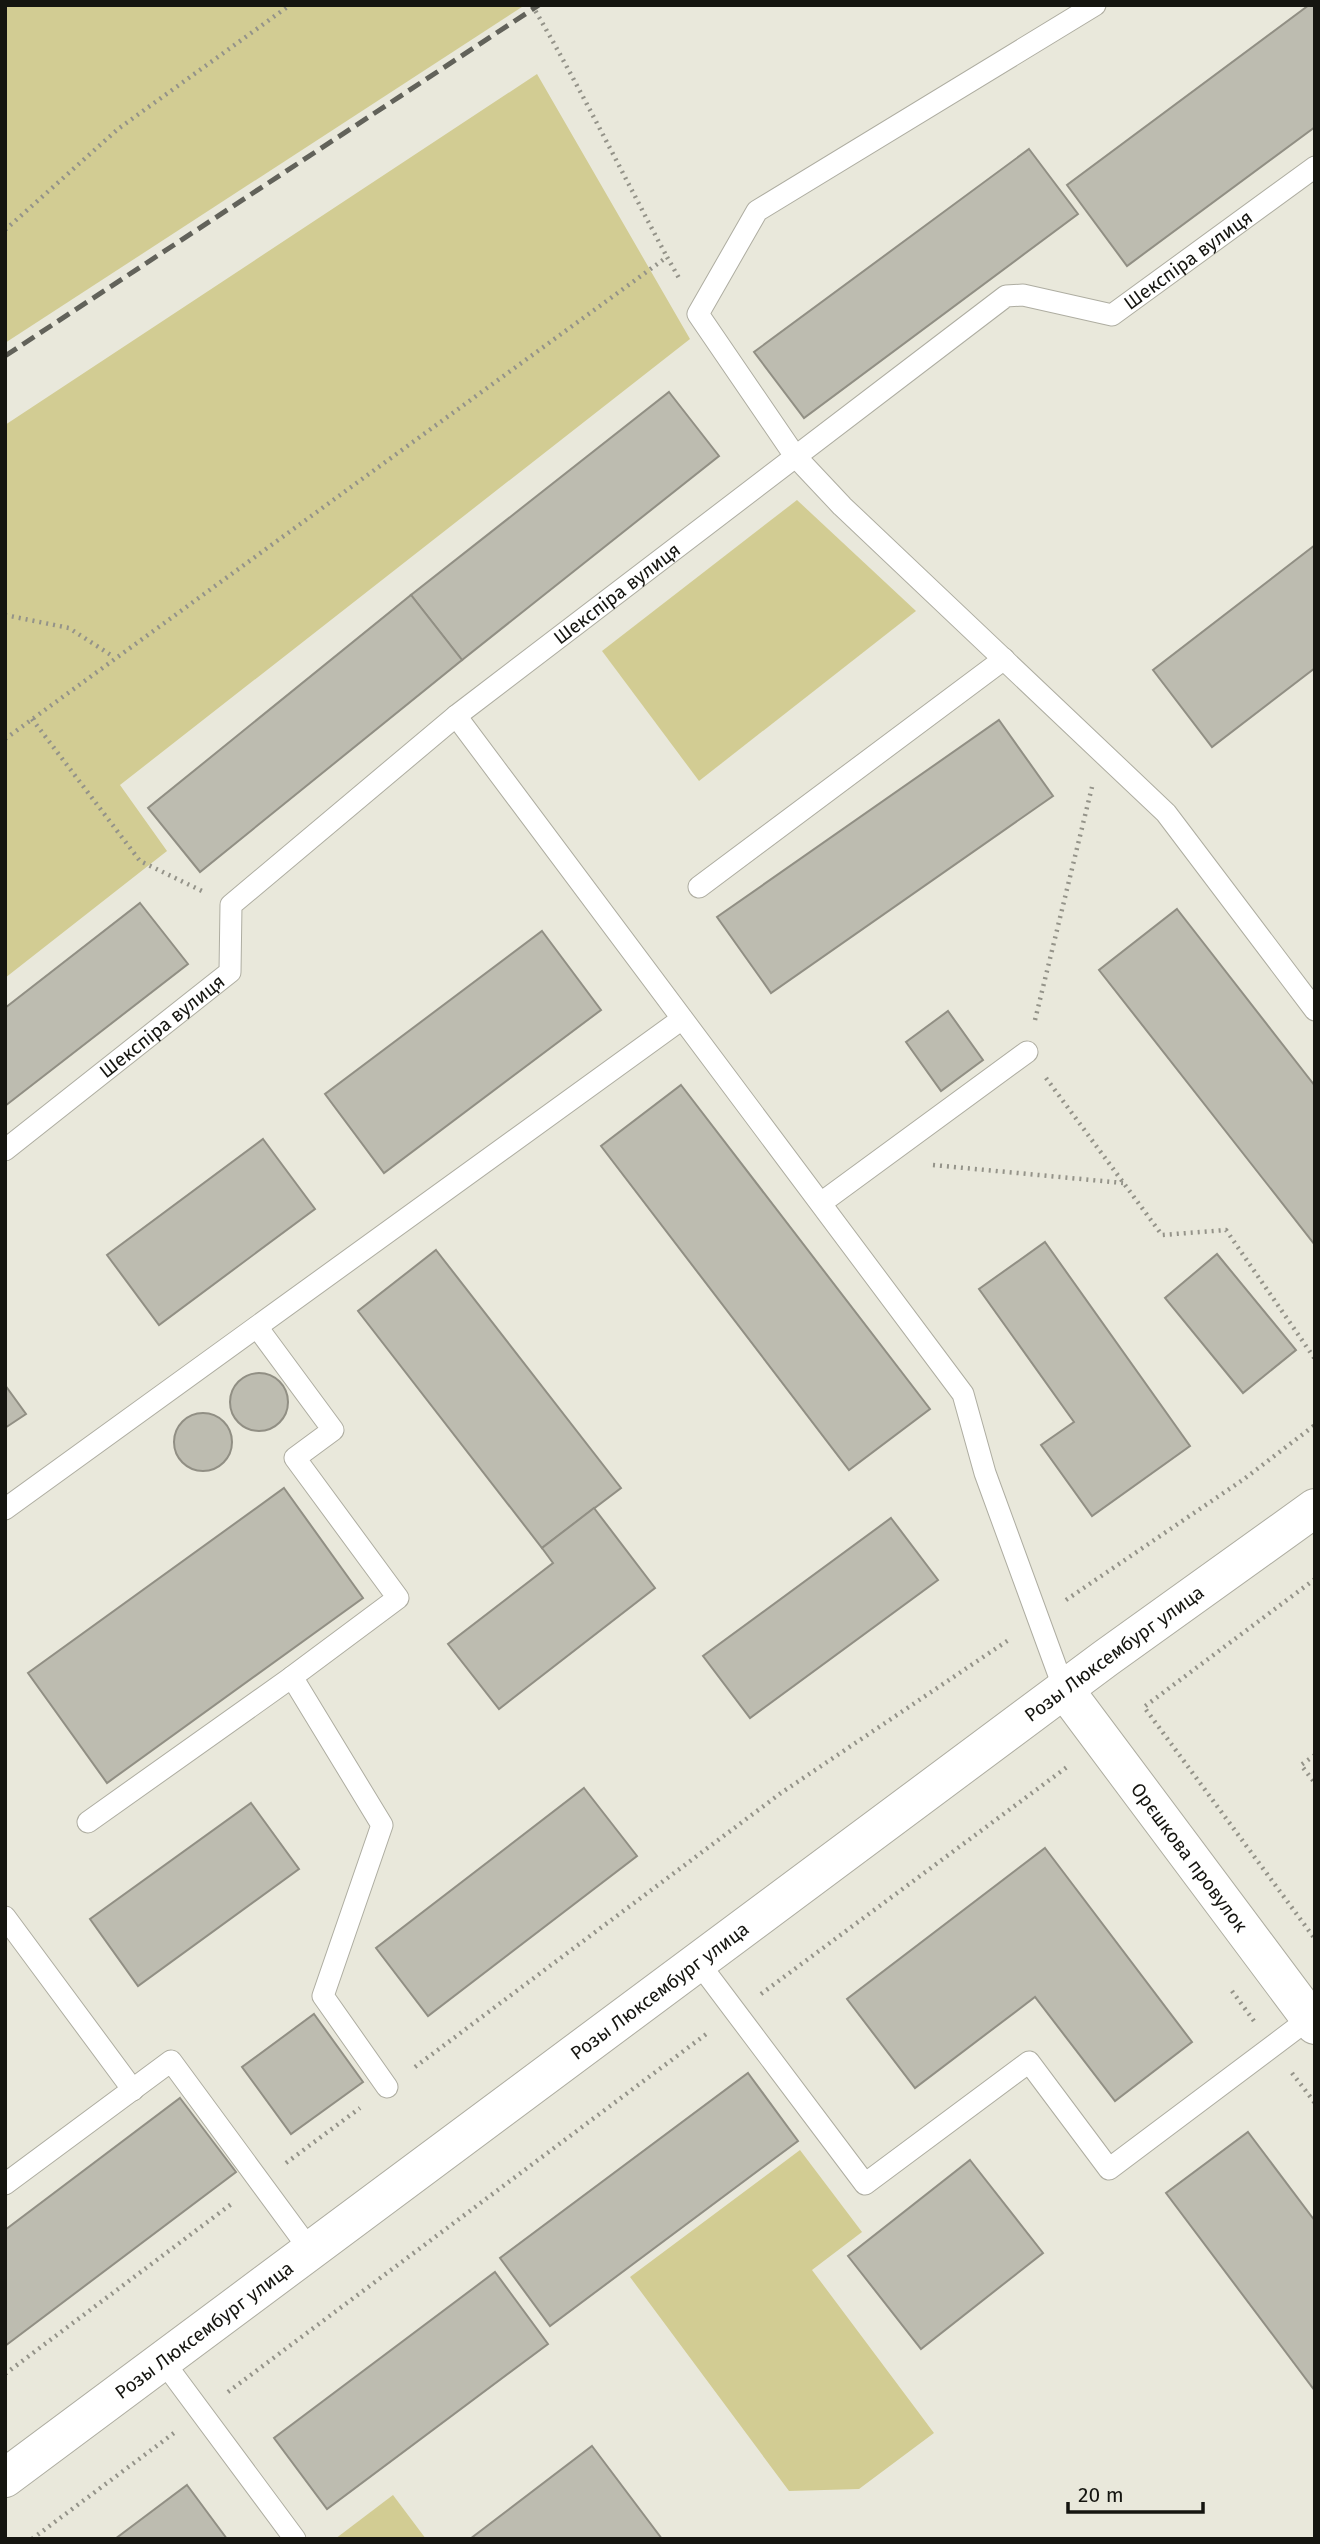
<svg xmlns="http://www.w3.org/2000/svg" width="1320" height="2544" font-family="'Fira Sans',sans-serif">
<rect width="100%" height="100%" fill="#e9e8db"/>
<g fill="#d2cc93">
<polygon points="5,5 525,5 5,343"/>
<polygon points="537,74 690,339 120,785 167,851 5,978 5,425"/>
<polygon points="797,500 916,611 699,781 602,651"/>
<polygon points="800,2150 862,2232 812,2270 934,2433 859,2489 789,2491 630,2277"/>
<polygon points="393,2495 426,2539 335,2539"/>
</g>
<g fill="#bdbcb0" stroke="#918f84" stroke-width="2">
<polygon points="1309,5 1315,5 1315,127 1127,266 1067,185"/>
<polygon points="1029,149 1078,214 804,418 754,352"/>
<polygon points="669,392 719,456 462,660 411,595"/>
<polygon points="1315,545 1315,668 1212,747 1153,670"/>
<polygon points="411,595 462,660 200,872 148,808"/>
<polygon points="999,720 1053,796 771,993 717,917"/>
<polygon points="140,903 188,964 5,1106 5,1008"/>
<polygon points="1177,909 1315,1086 1315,1245 1099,970"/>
<polygon points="542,931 601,1010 384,1173 325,1094"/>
<polygon points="948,1011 983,1060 941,1091 906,1042"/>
<polygon points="681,1085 930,1409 849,1470 601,1146"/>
<polygon points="263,1139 315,1209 159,1325 107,1255"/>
<polygon points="1045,1242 1190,1446 1092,1516 1041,1445 1074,1422 979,1289"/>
<polygon points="436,1250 621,1488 542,1548 358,1311"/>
<polygon points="1217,1254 1296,1350 1243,1393 1165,1298"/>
<circle cx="259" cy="1402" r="29"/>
<polygon points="5,1385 26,1414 5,1428"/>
<circle cx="203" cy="1442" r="29"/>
<polygon points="284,1488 363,1598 107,1783 28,1673"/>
<polygon points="594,1508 655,1588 499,1709 448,1644 553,1563 542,1548"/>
<polygon points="891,1518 938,1580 750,1718 703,1656"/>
<polygon points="584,1788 637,1856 428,2016 376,1948"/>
<polygon points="251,1803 299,1869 138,1986 90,1919"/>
<polygon points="1045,1848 1192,2042 1115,2101 1035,1997 915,2088 847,1999"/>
<polygon points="314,2014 363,2082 291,2134 242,2067"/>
<polygon points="748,2073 798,2141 550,2326 500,2258"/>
<polygon points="180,2098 236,2172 5,2346 5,2230"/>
<polygon points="1248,2132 1315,2221 1315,2391 1166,2193"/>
<polygon points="970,2160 1043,2253 921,2349 848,2256"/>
<polygon points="495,2272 548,2344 327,2509 274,2438"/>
<polygon points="592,2446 662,2539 470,2539"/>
<polygon points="187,2485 227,2539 115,2539"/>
</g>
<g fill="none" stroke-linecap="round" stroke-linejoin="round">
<g stroke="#aeada1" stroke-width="23">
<g id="lane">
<polyline points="1095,5 757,211 698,314 795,456 842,506 1166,813 1315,1010"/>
<polyline points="456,716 963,1394 985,1473 1064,1689"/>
<polyline points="699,887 1004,659"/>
<path id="s1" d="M 5,1150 L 230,972 L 231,905 L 456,716 L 1006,296 L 1023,295 L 1112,315 L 1315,167"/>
<polyline points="821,1203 1027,1052"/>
<polyline points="257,1327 333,1430 295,1458 398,1598 292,1677"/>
<polyline points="5,1509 682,1019"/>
<polyline points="88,1822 292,1677 382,1825 323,1996 387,2087"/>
<polyline points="5,1917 133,2090"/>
<polyline points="698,1962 865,2184 1029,2062 1109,2169 1310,2018"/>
<polyline points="5,2184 171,2061 310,2250"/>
<polyline points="163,2361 295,2539"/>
</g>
</g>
<g stroke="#aeada1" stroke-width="40">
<g id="street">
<path id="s2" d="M 1064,1689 L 1315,2025"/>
</g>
</g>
<g stroke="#aeada1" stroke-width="40">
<g id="secondary">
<path id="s3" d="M 5,2478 L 1106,1658 L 1315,1508"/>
</g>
</g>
<g stroke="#949389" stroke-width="4.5" stroke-dasharray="2 5" stroke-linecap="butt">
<path d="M 532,5 C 580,87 622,173 667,257"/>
<polyline points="5,230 118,129 290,5"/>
<polyline points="5,615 69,628 114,657"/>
<polyline points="32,719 140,861 202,891"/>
<polyline points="5,739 667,257 679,278"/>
<polyline points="1035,1020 1092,787"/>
<polyline points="1046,1078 1162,1235 1226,1230 1315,1359"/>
<polyline points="933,1165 1123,1183"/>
<polyline points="1315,1579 1144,1707 1315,1939"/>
<polyline points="1066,1600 1244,1479 1315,1425"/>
<polyline points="1315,1755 1301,1765 1315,1783"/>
<polyline points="1232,1991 1254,2021"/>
<polyline points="761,1994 1067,1767"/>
<polyline points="415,2067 781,1793 1010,1639"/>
<polyline points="1292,2073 1315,2103"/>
<polyline points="286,2163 360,2108"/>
<polyline points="5,2374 234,2202"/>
<polyline points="228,2392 709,2032"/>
<polyline points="32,2539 174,2433"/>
</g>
<use href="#lane" stroke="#fff" stroke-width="21"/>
<use href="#street" stroke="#fff" stroke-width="38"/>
<use href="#secondary" stroke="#fff" stroke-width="38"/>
<polyline stroke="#62625a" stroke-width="5" stroke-dasharray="14 7" stroke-linecap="butt" points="5,356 539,5"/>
</g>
<g text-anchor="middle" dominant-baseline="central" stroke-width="7" stroke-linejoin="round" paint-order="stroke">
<g font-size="19" fill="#151510" stroke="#e9e8db">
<text stroke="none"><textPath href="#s1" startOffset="1542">Шекспіра вулиця</textPath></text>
<text stroke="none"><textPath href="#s1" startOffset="850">Шекспіра вулиця</textPath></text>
<text stroke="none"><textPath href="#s1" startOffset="200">Шекспіра вулиця</textPath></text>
<text stroke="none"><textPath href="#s3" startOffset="1382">Розы Люксембург улица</textPath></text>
<text stroke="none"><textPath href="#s2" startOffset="210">Орєшкова провулок</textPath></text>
<text stroke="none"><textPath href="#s3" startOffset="816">Розы Люксембург улица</textPath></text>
<text stroke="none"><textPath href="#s3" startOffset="248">Розы Люксембург улица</textPath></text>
</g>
</g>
<rect width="1320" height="2544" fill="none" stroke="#151510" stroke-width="14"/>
<path d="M1068 2502v10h135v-10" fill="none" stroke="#151510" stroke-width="3.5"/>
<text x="1078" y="2502" font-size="21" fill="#151510" stroke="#e9e8db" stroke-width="5" paint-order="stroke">20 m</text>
</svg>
